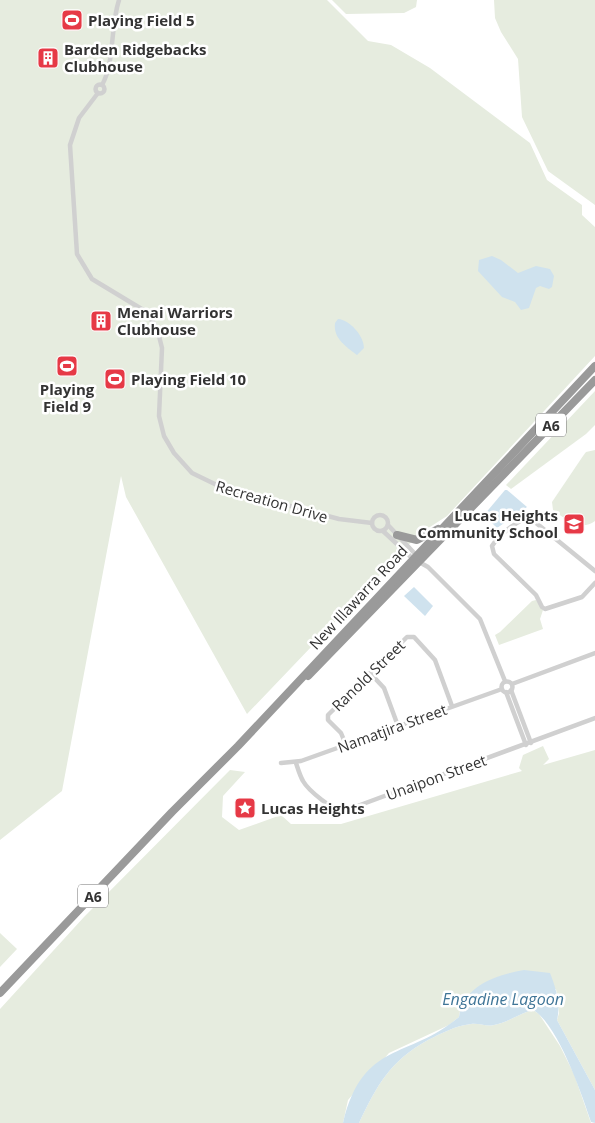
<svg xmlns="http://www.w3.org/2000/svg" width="595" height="1123" font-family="'Open Sans',sans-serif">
<rect width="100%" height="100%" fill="#fff"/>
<g fill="#e6ecdf">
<polygon points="0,0 327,0 368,41 391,45 430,68 530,143 547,180 582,205 582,215 595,227 595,356 447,516 419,534 247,714 126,497 121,476 62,791 0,840"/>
<polygon points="332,0 417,0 416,7 404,13 346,14"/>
<polygon points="494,0 595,0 595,205 548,171 522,117 518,59 501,32 495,18"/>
<polygon points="595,391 595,425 586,434 511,489 506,485"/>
<path d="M 595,450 L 595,521 C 580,532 566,519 553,510 L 552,502 L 583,456 L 586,452 Z"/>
<polygon points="536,600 543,610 540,619 543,629 499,645 495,635 500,632 532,601"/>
<polygon points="543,746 549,759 543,765 595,750 595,1090 557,1020 559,1013 556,989 461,1005 459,1017 449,1025 389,1053 348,1100 343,1123 0,1123 0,1009 84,917 230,770 245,772 223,796 222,817 239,830 281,815 291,824 341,824 522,771 519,768 523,755"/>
<polygon points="0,933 17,949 0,967"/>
<path d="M 533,1010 L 539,1014 L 560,1046 L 574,1074 L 591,1123 L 359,1123 C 377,1085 390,1061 428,1040 C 442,1033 455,1026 471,1024 C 479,1023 487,1027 494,1025 C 508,1023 519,1013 533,1010 Z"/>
</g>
<g fill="#cfe2ee">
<polygon points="492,256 501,260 518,273 536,266 550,269 554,276 552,287 549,289 540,286 536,288 529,308 521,310 515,302 502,297 478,271 479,260"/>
<path d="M 338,319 C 350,320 364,336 364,348 L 357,355 C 347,347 333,339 335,323 Z"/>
<polygon points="505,490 507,490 527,507 497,528 484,515"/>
<polygon points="414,587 433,606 425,616 404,596"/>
<path d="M 524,970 L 550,973 C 556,988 561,1005 557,1020 L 595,1090 L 595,1123 L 591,1122 C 582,1095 558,1024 533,1010 C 519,1013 508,1023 494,1025 C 486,1027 479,1023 471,1024 C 455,1026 442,1033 428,1040 C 390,1061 377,1085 359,1123 L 343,1123 C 363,1040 408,1060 459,1017 C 464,985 496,975 524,970 Z"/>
</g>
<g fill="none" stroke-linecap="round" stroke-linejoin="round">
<g stroke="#d0d0d0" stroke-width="4.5">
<circle cx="100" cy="89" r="4.5"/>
<path d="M 102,85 C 115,62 110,27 119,0"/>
<polyline points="98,93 79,118 70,145 77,254 92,279 145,311 157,328 162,348 159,416 164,436 174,453 192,473 223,488 339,519 372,523"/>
<circle cx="380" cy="523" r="8"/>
<polyline points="388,525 417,556"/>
<polyline points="383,531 412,558 428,567 480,619 505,681"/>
<path d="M 595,571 L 530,518 C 518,519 498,536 492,546 L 494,554 L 536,595 L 542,607 L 545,609 L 582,597 L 595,583"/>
<polyline points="370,673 384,688 398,726"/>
<circle cx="507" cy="687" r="5.5"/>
<polyline points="512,684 595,653"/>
<polyline points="511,690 531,743"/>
<polyline points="506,692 526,745"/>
<polyline points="346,745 341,733 328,720 328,715 407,637 414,637 435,660 452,706"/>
<polyline points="281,763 301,761 502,689"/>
<path d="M 296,763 C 298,769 300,776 303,781 C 308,790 334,812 344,811 L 595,718"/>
</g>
<g stroke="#9a9a9a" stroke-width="8">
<polyline points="397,535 417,540 438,529"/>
<polyline points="308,676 595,380"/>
<polyline points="0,993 172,812 238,746 595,366"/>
</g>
</g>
<defs>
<g id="stadium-square" transform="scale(1.125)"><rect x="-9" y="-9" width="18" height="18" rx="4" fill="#e63946" stroke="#fff"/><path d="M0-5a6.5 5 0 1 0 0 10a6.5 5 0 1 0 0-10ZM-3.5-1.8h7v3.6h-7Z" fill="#fff"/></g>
<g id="building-square" transform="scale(1.125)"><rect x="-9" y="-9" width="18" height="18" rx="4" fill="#e63946" stroke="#fff"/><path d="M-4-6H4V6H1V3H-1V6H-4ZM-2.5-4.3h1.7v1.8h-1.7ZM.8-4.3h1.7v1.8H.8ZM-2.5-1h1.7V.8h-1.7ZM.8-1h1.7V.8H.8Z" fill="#fff"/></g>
<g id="school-square" transform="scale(1.125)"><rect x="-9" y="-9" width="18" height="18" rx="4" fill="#e63946" stroke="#fff"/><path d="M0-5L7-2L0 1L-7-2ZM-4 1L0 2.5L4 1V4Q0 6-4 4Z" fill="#fff"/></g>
<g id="sight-square" transform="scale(1.125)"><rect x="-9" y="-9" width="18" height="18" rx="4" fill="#e63946" stroke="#fff"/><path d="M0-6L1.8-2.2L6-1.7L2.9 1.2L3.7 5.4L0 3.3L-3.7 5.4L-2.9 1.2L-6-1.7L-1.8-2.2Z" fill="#fff"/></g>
</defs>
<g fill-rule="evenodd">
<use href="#stadium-square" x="72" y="20"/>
<use href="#building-square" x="48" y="58"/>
<use href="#building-square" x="101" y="321"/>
<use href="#stadium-square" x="67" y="366"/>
<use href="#stadium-square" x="115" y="379"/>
<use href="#school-square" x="574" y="524"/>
<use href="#sight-square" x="245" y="808"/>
</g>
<g text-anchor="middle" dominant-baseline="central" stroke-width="5" stroke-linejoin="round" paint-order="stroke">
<g fill="#fff" stroke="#707070" stroke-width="1">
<rect x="536" y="413.5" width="30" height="23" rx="4"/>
<rect x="78" y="884.5" width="30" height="23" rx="4"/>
</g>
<g font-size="14" font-weight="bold" fill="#333">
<text x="551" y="425">A6</text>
<text x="93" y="896">A6</text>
</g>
<g font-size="15" font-weight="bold" fill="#333" stroke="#fff" text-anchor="start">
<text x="88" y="20">Playing Field 5</text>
<text x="64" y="49">Barden Ridgebacks<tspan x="64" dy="17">Clubhouse</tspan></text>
<text x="117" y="312">Menai Warriors<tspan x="117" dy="17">Clubhouse</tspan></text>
<text x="131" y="379">Playing Field 10</text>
<text x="67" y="389" text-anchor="middle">Playing<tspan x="67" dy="17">Field 9</tspan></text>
<text x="558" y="515" text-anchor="end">Lucas Heights<tspan x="558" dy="17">Community School</tspan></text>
<text x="261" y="808">Lucas Heights</text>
</g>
<g font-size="15" fill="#333" stroke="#fff">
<text transform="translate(272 501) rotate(16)">Recreation Drive</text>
<text transform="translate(358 597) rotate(-47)">New Illawarra Road</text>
<text transform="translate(368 675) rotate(-44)">Ranold Street</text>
<text transform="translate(392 728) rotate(-20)">Namatjira Street</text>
<text transform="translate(436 777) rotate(-20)">Unaipon Street</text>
</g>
<g font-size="16" font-style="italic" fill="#3f7597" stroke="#fff">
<text x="503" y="999">Engadine Lagoon</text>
</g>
</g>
</svg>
